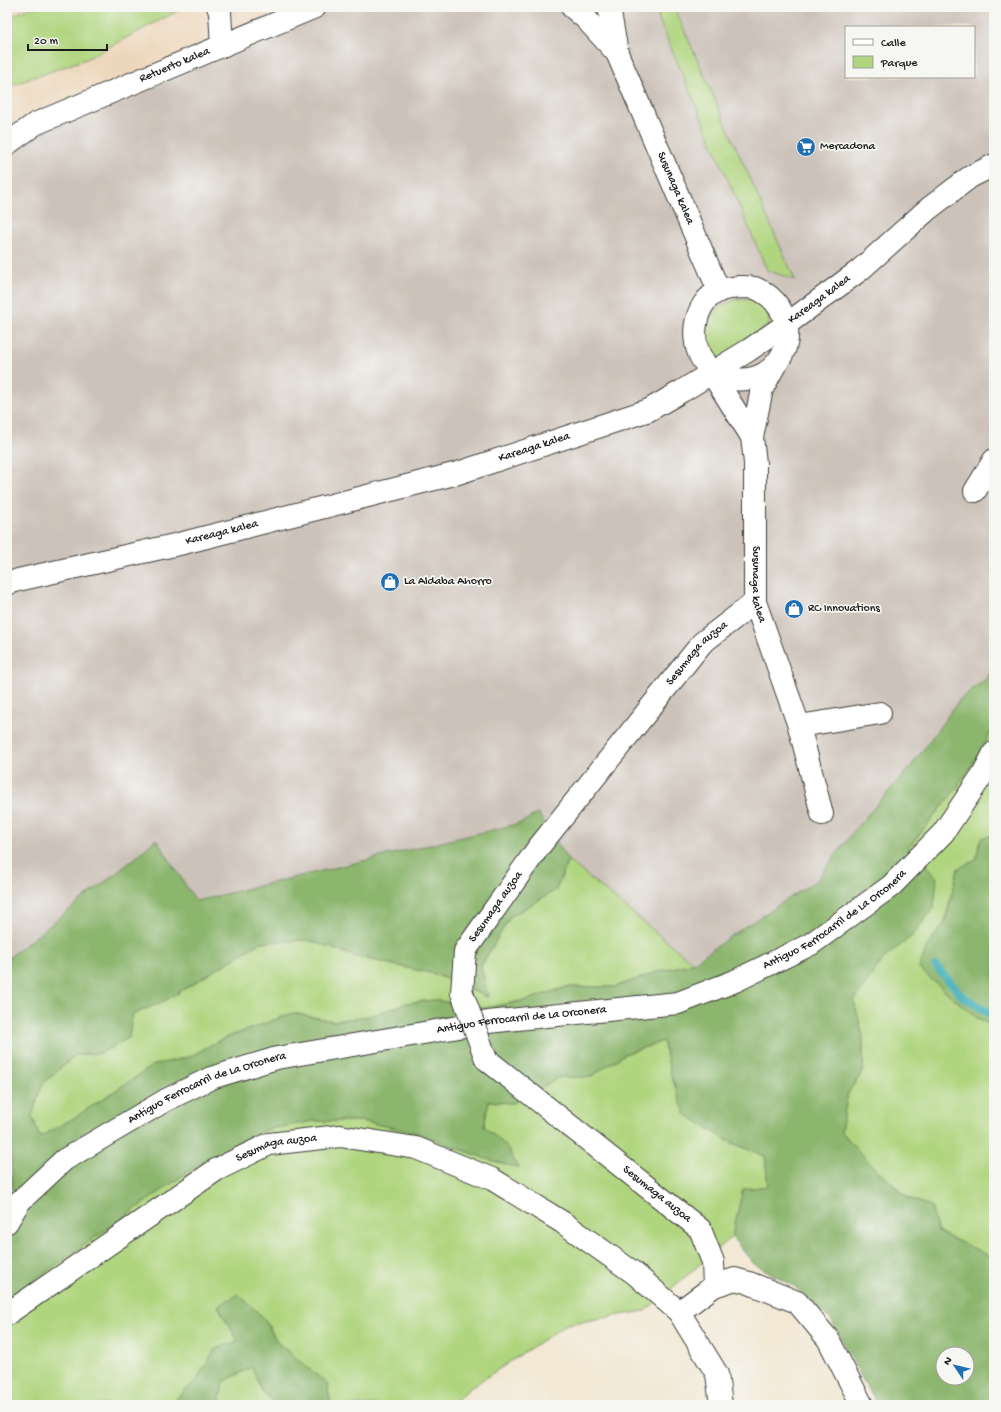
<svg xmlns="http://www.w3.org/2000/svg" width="1001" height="1412" font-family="'Gochi Hand',sans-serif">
<rect width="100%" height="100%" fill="#f6f6f2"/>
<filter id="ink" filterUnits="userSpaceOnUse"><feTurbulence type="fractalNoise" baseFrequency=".025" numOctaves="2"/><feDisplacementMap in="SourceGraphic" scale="8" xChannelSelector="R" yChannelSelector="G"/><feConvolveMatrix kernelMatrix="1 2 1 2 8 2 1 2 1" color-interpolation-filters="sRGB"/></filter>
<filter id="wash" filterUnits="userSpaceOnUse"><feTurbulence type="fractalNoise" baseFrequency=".012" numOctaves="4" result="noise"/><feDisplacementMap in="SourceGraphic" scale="16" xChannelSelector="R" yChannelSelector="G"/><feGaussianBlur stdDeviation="0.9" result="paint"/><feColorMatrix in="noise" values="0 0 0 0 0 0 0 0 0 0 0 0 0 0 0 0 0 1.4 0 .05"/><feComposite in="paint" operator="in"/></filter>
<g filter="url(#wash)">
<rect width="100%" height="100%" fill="#f2e8d4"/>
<polygon fill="#edd7bb" points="7,7 314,7 7,128"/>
<g fill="#ccc2b9" fill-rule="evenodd">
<path d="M 314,7 L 994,7 L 994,666 L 987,678 L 960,699 L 912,765 L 856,828 L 817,880 L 737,932 L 693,963 L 568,860 L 538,813 L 521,823 L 196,901 L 156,839 L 134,859 L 7,959 L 7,128 ZM 846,27 L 974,27 L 974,77 L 846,77 Z"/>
<polygon points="7,1122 11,1124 12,1191 7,1198"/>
</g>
<g fill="#b0d57f" stroke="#66784e">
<polygon points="32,7 185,7 86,59 7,87 7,18"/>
<polygon points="656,7 674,7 795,280 767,270 660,22"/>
<polygon points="753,299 766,309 770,324 717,361 706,341 707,323 717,309 734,300"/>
<path d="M 994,725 L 994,835 L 981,838 L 976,860 L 951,895 L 945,922 L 927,946 L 977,1018 L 994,1025 L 994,1262 L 990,1256 L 938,1232 L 931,1207 L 909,1198 L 874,1168 L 841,1131 L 848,1093 L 863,1071 L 863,1036 L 854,1001 L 883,959 L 912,936 L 937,878 L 909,847 C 941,808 973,771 994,725 Z"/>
<polygon points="568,860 693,963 657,972 615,987 567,987 527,1000 485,1008 433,1000 407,1003 370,1016 333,1021 293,1013 220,1040 189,1057 154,1065 74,1118 40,1137 32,1116 42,1084 76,1055 101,1053 132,1015 168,999 261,942 308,940 354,956 435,974 487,997 481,966 510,917 556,890"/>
<polygon points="663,1041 671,1075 730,1142 765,1156 768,1187 743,1189 732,1237 645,1311 567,1324 470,1388 451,1405 331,1405 327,1384 277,1342 264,1318 218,1306 238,1341 215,1349 196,1381 169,1405 7,1405 7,1321 33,1281 205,1160 265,1130 313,1121 362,1121 417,1133 487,1159 518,1168 507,1147 484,1126 489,1101 513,1103 560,1077 590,1077 625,1054"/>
<polygon points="252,1367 262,1392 279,1405 219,1405 223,1382"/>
</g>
<g fill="#8cb66e" stroke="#546945" fill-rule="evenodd">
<path d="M 994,666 L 994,725 L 985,744 L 957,788 L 909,847 L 937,878 L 934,908 L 912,936 L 883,959 L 854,1001 L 863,1036 L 863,1071 L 848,1093 L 841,1131 L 874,1168 L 908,1198 L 931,1206 L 938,1232 L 990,1256 L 994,1262 L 994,1405 L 878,1405 L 864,1382 L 831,1320 L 794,1286 L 753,1263 L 732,1237 L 743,1189 L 768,1186 L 765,1156 L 730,1142 L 685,1114 L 671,1075 L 663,1041 L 625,1054 L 590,1077 L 560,1077 L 513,1103 L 489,1101 L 484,1126 L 507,1147 L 518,1168 L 487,1159 L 417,1133 L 362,1121 L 313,1121 L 265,1130 L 205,1160 L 33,1281 L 7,1321 L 7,1198 L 12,1191 L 11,1124 L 7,1122 L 7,959 L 134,859 L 156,839 L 196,901 L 521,823 L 538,813 L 568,860 L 556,890 L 510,917 L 481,966 L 488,997 L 435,974 L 354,956 L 308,940 L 261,942 L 168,999 L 132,1015 L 129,1038 L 101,1053 L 76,1055 L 42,1084 L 32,1116 L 40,1137 L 74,1118 L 154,1065 L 189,1057 L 220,1040 L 293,1013 L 333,1021 L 370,1016 L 407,1003 L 433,1000 L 485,1008 L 527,1000 L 567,987 L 615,987 L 657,972 L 693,963 L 737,932 L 817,880 L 856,828 L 912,765 L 960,699 L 987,678 ZM 943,1354 L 967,1354 L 967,1378 L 943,1378 Z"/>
<polygon points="994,835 994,1025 977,1018 919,969 927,946 945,922 958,868 976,860 981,838"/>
<polygon points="238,1294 264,1318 277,1342 327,1384 331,1405 279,1405 262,1392 252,1367 223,1382 219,1405 169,1405 196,1381 215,1349 238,1341 218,1306"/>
</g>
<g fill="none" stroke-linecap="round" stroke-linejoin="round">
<polyline stroke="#3dadb9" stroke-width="8" points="936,966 962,996 994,1016"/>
</g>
</g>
<g filter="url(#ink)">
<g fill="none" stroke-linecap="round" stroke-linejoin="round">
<g stroke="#3c3b38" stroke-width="24">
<g id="minor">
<polyline points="218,7 220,12 222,46"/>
<polyline points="572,7 586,19 617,53"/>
<path id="s1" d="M 609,7 L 617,53 L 719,291"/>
<path d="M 740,287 C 745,287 750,287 755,288 C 762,291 770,296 775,302 C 804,335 778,385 734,379 C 727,378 716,376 711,372 C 708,369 706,365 704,362 C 688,341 694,302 719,291 C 725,288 733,288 740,287 Z"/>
<polyline points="711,372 752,437 762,389 775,365"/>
<path id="s2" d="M 752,437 L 755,463 L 755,602 L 799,726 L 880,713"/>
<polyline points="975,491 994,460"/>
<path id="s3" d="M 7,584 L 18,580 L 179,544 L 458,473 L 649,410 L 682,391 L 749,350 L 787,324 L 860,270 L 927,210 L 970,177 L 994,165"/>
<polyline points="799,726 822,814"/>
<path id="s4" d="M 462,993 L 465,951 L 538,848 L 702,643 L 755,602"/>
<path id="s5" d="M 486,1059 L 700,1229 L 713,1262 L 714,1286"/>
<path id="s6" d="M 7,1222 L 19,1202 L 64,1160 L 166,1100 L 211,1078 L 277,1058 L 488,1022 L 678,1003 L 735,981 L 811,944 L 891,886 L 943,833 L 983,774 L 994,753"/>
<polyline points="679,1312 714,1286 735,1279 749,1283 797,1302 828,1339 862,1405"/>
<path id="s7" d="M 7,1314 L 216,1170 L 269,1144 L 340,1136 L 416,1148 L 492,1179 L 562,1222 L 634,1273 L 679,1312 L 717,1374 L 721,1405"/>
</g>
</g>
<g stroke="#3c3b38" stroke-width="24">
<g id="major">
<path id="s8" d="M 7,144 L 35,124 L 315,7"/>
</g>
</g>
<use href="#minor" stroke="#fff" stroke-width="22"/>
<use href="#major" stroke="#fff" stroke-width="22"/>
<g stroke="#3c3b38" stroke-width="24" stroke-linecap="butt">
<polyline id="minor-bridge" points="462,993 486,1059"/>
</g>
<use href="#minor-bridge" stroke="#fff" stroke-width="22"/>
</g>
</g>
<defs>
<g id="supermarket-disc" transform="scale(1)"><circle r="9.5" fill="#1f6fb2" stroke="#f6f6f2"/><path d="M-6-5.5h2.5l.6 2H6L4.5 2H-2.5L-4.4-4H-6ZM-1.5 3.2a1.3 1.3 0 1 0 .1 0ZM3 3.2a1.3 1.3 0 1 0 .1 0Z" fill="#fff"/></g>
<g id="shop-disc" transform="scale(1)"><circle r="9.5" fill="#1f6fb2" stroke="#f6f6f2"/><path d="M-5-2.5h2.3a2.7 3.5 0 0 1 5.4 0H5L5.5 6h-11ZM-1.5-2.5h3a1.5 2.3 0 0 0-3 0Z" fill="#fff"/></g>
</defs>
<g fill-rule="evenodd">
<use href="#supermarket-disc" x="806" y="147"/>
<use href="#shop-disc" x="390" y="582"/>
<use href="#shop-disc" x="794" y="609"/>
</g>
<g text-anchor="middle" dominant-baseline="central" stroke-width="3.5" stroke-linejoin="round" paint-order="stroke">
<g font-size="12" fill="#1c1c1c" stroke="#f6f6f2">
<text stroke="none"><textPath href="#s8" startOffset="186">Retuerto kalea</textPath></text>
<text stroke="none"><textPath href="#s1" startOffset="194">Susunaga kalea</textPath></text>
<text stroke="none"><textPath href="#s3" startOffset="869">Kareaga kalea</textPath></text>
<text stroke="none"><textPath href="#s3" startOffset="545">Kareaga kalea</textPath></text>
<text stroke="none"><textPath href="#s3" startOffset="221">Kareaga kalea</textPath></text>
<text stroke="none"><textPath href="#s2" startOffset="148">Susunaga kalea</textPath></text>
<text stroke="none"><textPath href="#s4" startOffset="420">Sesumaga auzoa</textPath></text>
<text stroke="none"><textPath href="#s4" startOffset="96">Sesumaga auzoa</textPath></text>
<text stroke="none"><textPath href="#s6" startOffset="906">Antiguo Ferrocarril de La Orconera</textPath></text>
<text stroke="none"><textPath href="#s6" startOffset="570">Antiguo Ferrocarril de La Orconera</textPath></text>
<text stroke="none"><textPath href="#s6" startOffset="246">Antiguo Ferrocarril de La Orconera</textPath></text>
<text stroke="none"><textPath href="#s7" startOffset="319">Sesumaga auzoa</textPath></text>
<text stroke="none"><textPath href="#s5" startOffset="218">Sesumaga auzoa</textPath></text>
</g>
<g font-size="12" fill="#1c1c1c" stroke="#f6f6f2" text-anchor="start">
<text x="820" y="147">Mercadona</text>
<text x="404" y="582">La Aldaba Ahorro</text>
<text x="808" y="609">RC Innovations</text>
</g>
</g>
<rect width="1001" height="1412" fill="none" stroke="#f6f6f2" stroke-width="24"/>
<rect x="845" y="26" width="130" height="52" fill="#f6f6f2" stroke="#9f9f9c"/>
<rect x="853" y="39" width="20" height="6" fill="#ffffff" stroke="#9f9f9c"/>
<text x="881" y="46" font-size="12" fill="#1c1c1c">Calle</text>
<rect x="853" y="56" width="20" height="12" fill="#b0d57f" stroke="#9f9f9c"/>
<text x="881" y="66" font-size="12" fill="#1c1c1c">Parque</text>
<g transform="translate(955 1366) rotate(305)"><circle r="19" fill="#f6f6f2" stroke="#9f9f9c"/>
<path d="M0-3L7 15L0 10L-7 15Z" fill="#1f6fb2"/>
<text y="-6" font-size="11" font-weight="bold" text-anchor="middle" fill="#1c1c1c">N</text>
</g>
<path d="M28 44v6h79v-6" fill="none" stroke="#1c1c1c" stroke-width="2"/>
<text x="34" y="44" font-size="12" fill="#1c1c1c" stroke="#f6f6f2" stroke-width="3" paint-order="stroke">20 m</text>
</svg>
